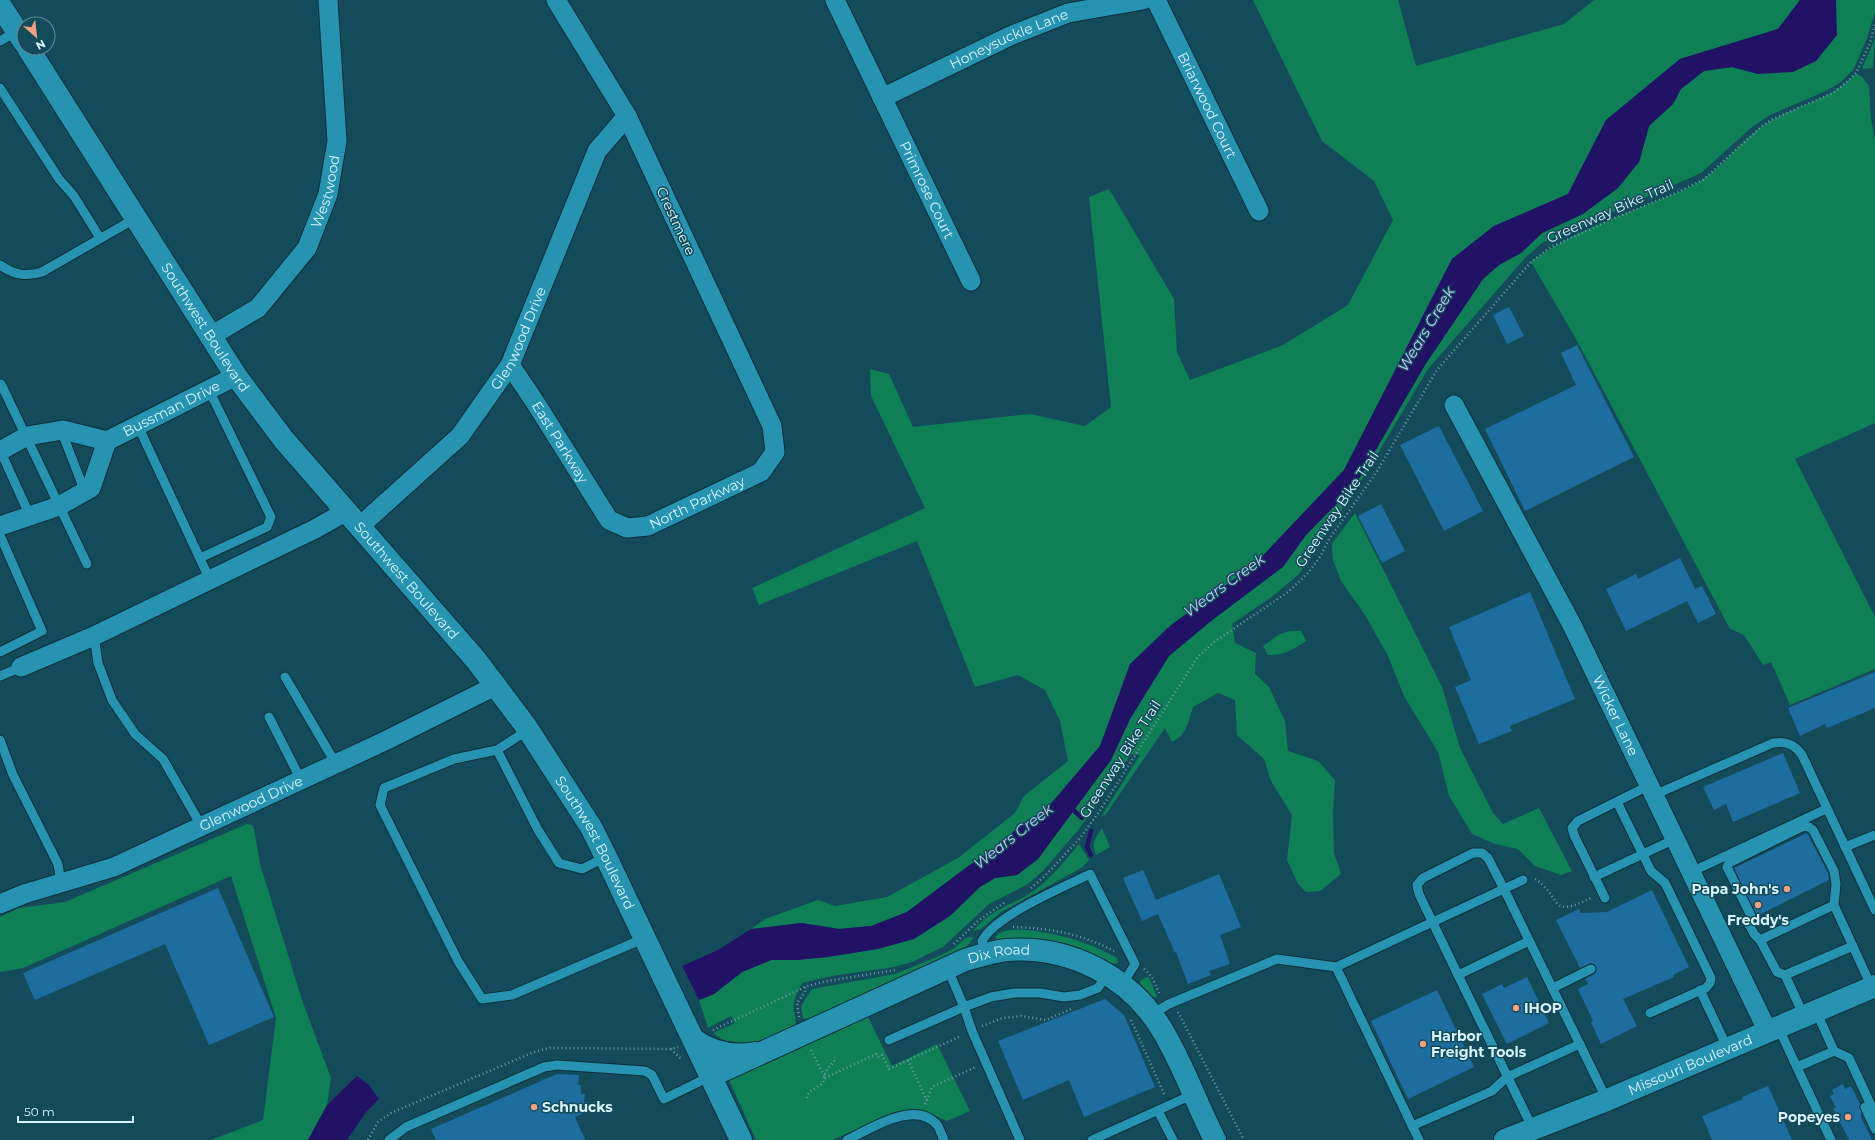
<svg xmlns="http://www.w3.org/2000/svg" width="1875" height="1140" font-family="Montserrat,sans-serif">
<rect width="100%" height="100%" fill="#134b5b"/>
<g fill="#0f7f56">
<polygon points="1253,0 1398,0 1416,66 1564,24 1594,0 1800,0 1778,29 1680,59 1606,120 1568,194 1494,226 1452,259 1344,470 1254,565 1171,625 1131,664 1100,746 1048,807 1017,828 1001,845 967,867 907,912 871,926 839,929 802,923 751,929 765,919 818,900 835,906 887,897 958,858 1015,813 1024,796 1068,761 1060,721 1045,690 1018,675 975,687 917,541 759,605 752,588 925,508 871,396 870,369 889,374 913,427 1030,414 1085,426 1111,407 1089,197 1109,189 1174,299 1177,352 1190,380 1283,345 1348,305 1393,220 1374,181 1322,141"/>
<path d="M 1836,0 L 1875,0 L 1875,12 L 1866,41 L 1853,70 L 1841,82 L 1826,91 L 1770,115 L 1752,127 L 1701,173 L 1542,243 L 1525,258 L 1428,369 L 1368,470 L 1299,574 L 1273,596 L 1232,624 L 1235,643 L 1256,653 L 1255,674 L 1269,687 L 1285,721 L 1288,751 L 1318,761 L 1335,780 L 1333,813 L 1334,853 L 1341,874 L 1320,891 L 1306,892 L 1298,884 L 1287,860 L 1292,815 L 1271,781 L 1264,759 L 1237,735 L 1235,700 L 1218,693 L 1193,707 C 1188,722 1187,735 1172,742 L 1165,728 L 1106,814 L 1101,817 L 1140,755 L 1131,754 L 1079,829 L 1044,870 L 1028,884 L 989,904 L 943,947 L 912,962 L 894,967 L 832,976 L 802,983 C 799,990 794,998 794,1004 C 793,1012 797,1019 795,1026 C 766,1040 742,1056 713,1033 L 735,1023 L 731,1016 L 708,1028 L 699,1000 L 714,994 L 742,972 L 771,960 L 798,960 L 950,916 L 980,887 L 995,878 L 1017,875 L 1038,859 L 1111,760 L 1130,719 L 1169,656 L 1211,621 L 1283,566 L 1306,535 L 1356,484 L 1425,365 L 1483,279 L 1499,265 L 1521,253 L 1542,233 L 1583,214 L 1639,162 L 1649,126 L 1673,104 L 1681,89 L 1704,71 L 1732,67 L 1758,74 L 1836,22 Z"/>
<polygon points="1875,38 1873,68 1862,69"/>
<path d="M 1856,73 L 1862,77 L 1869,86 L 1871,119 L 1875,139 L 1875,423 L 1795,459 L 1875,617 L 1875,669 L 1790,705 L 1771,662 L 1763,665 L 1744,635 L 1730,629 L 1576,339 L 1531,262 C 1566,235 1610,220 1651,203 C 1668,196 1688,190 1703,179 C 1728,162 1745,135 1772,120 C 1800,104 1833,99 1856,73 Z"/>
<polygon points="1355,513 1442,687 1460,748 1493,813 1503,824 1539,808 1572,871 1561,875 1535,866 1518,849 1495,844 1472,834 1449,796 1438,752 1404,696 1388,656 1365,615 1341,581 1333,560 1332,544"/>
<path d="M 1290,631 L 1301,631 L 1306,641 C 1294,649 1283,656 1268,655 L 1263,646 L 1278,635 Z"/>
<polygon points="247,824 252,825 254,829 260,864 302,1000 331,1078 327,1105 308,1140 211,1140 263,1120 276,1018 231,876 23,968 0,972 0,917 19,908 65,902"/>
<path d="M 1102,828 L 1110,847 L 1096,855 C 1091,844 1095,838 1102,828 Z"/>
<path d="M 1079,844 L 1089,860 L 1083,867 L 1001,912 L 981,929 L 973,931 C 991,908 1015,905 1036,889 C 1053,876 1066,860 1079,844 Z"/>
<path d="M 1028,930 C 1061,934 1089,942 1117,958 L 1118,963 L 1113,964 C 1089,950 1057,938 1028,938 C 1018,938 1008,939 997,940 L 995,938 C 1000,928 1018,930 1028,930 Z"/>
<polygon points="974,937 966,947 808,1020 803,1018 801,1006 812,989 895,974 937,957 953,949 966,938"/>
<polygon points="1146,977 1149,977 1157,997 1152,997 1140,984 1141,980"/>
<polygon points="867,1015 892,1066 937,1044 970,1111 947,1121 922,1110 894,1112 833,1140 756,1140 729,1080"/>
</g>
<g fill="#221265">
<polygon points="1800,0 1836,0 1837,35 1816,61 1793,72 1758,74 1732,67 1704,71 1681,89 1673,104 1649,126 1639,162 1618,188 1583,214 1542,233 1521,253 1499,265 1483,279 1425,365 1356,484 1306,535 1283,567 1211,621 1169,656 1130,719 1111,760 1038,859 1017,875 995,878 980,887 950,916 914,939 878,949 828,957 798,960 771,960 742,972 714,994 699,1000 682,966 718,950 751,929 802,923 839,929 871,926 907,912 967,867 1001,845 1017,828 1048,807 1100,746 1130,664 1171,625 1254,565 1344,470 1452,259 1494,226 1568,194 1606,120 1680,59 1778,29"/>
<polygon points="357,1076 369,1085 379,1099 367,1111 347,1140 308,1140 327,1105"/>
</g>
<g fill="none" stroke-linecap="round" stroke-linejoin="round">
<g stroke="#221265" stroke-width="4.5">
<polyline points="1069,806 1082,818"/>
<polyline points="1091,855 1087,847 1091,831"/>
</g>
</g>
<g fill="#1d6d9e">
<polygon points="1509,307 1524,336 1507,344 1493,315"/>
<polygon points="1577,345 1634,457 1525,511 1485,429 1576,385 1561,353"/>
<polygon points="1439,426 1483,511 1444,531 1400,445"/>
<polygon points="1381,504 1405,551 1382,563 1358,516"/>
<polygon points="1680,558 1695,589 1702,586 1716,614 1698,623 1687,601 1626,631 1606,589 1636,574 1638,579"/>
<polygon points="1530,592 1575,699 1510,726 1512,731 1479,744 1455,687 1471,680 1449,627"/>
<polygon points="1875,672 1875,708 1827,728 1825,724 1800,736 1788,708"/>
<polygon points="1783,753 1800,793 1733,822 1726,804 1714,810 1703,787"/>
<polygon points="1807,833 1828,873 1829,880 1757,916 1734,868"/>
<polygon points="1143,870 1156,900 1219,874 1241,927 1220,935 1230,964 1209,971 1211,975 1188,984 1176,952 1175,953 1158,914 1142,921 1123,878"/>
<polygon points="218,888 274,1017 209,1045 165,944 35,1000 23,973"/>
<polygon points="1652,890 1689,967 1673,975 1674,977 1623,999 1637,1026 1601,1044 1591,1022 1593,1021 1578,989 1588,984 1585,979 1596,973 1596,967 1591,963 1580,968 1556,920 1579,909 1581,913 1607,912"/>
<polygon points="1527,977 1549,1023 1507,1044 1482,994 1502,984 1504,988"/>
<polygon points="1437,990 1474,1067 1408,1099 1371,1021"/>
<polygon points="1105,999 1124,1015 1155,1087 1084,1117 1069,1080 1023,1100 998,1041"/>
<polygon points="557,1074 579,1075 578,1085 581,1085 581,1094 585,1094 584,1102 588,1102 588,1112 575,1117 585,1140 436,1140 431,1129"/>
<polygon points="1843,1084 1845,1089 1851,1086 1860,1104 1862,1114 1860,1115 1872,1140 1849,1140 1833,1108 1836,1108 1830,1096 1834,1094 1832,1090"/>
<polygon points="1768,1086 1792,1140 1712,1140 1702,1116 1743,1099 1742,1097"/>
</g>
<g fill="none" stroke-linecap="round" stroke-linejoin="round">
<g stroke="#0e2f39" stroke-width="11">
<g id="service">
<polyline points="0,41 17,31"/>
<polyline points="0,88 59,179 74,196 100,238"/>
<path d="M 0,265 C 14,275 26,277 42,272 L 136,218"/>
<polyline points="1,384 87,564"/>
<polyline points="138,426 210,580"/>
<polyline points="61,430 85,492"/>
<polyline points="0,450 30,516"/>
<polyline points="0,535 42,631 0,652"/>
<polyline points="200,558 267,527 271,517 209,390"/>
<polyline points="94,636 98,663 112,700 135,734 163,759 202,827"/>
<polyline points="0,676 21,667"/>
<polyline points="285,677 336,764"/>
<polyline points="269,717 301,780"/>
<polyline points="528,730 497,750 454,759 384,788 380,805 458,961 482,999 512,995 645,938"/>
<polyline points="0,740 13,775 58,864 61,883"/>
<polyline points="497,750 538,830 559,863 582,869 606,857"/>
<path d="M 1654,795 L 1773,743 C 1786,741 1794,744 1802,755 L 1875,910"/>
<polyline points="1617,802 1651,871 1665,883 1711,978 1710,983 1706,988 1650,1013"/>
<polyline points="1845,847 1875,835"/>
<polyline points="1691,872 1826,809"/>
<polyline points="1594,877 1675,839"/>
<polyline points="1605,898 1574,835 1572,828 1578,821 1650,785"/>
<polyline points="1747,920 1754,934 1760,940"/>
<polyline points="1749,925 1751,916 1727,867 1729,863 1804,826 1809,827 1813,830 1834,871 1836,884 1834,905"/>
<polyline points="1529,941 1458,975 1533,1129"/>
<path d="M 985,954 L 982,941 C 996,915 1062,888 1090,874 L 1135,964 L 1122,985"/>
<polyline points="947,967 964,1007 972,1031 1020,1140"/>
<polyline points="1336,967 1419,1140"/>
<polyline points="1458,975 1419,894 1417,885 1423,878 1473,853 1482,853 1488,858 1504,889 1607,1100"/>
<polyline points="1785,975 1853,946"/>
<polyline points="1553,988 1591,969"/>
<polyline points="1700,990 1728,1049"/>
<polyline points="1816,1011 1834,1051 1849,1058 1875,1114"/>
<polyline points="1152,1014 1169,1004 1277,959 1336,967 1523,880"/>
<polyline points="1804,1016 1785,975 1777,972 1760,940 1834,905 1872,988"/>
<polyline points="1778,1027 1831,1140"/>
<polyline points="889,1040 964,1007 991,997 1014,993 1040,993 1064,997 1080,995 1098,988 1107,974"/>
<polyline points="1797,1067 1834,1051"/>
<polyline points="1865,1107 1875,1129"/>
<polyline points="1158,1111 1173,1140"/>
<polyline points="1412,1126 1492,1091 1507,1077 1580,1044"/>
<polyline points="389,1140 406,1127 544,1067 557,1065 645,1071 652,1075 664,1099 711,1076"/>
<path d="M 847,1140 C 870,1129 916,1098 938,1126 C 940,1130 942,1136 944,1140"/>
<polyline points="1092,1140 1194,1094"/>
</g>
</g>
<g stroke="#0e2f39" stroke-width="21">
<g id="minor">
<path id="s1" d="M 835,0 L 971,281"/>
<path id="s2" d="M 1156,0 L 1259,211"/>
<path id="s3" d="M 882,98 L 1010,36 L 1068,13 L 1143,0"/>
<path id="s4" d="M 211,336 L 258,308 L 307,248 L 328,194 L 337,141 L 328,0"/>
<path id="s5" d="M 510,365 L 535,402 L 609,520 L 627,528 L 648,526 L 761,472 L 775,452 L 772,426 L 627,116 L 556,0"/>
<path id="s6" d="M 1454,405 L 1572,625 L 1768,1032"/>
<path id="s7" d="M 107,441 L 236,376"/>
<polyline points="0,451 27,436 63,430 107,441 91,488 59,506 0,526"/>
<path id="s8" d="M 360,526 L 460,436 L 510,365 L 597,151 L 627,116"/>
<polyline points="21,667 94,636 315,529 347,511"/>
<path id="s9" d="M 0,904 L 24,894 L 114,867 L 387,740 L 495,686"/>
</g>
</g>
<g stroke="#0e2f39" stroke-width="24">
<g id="secondary">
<polyline points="0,5 24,42"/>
<path id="s10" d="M 28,48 L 236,376 L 284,440 L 476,660 L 525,725 L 591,827 L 606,857 L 741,1140"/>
<path d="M 693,1039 C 712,1053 732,1057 755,1053"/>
<path id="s11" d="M 711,1076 L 965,960 C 978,956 992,952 1006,950 C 1070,945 1132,977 1164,1033 C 1184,1067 1197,1105 1215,1140"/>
<path id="s12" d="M 1505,1140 L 1607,1100 L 1875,986"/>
</g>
</g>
<g stroke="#709ba8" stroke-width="2.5" stroke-dasharray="1 3" stroke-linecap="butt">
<path d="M 1535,879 C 1564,898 1547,920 1593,897"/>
<polyline points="1031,888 1046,875 1081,837 1099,812 1197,658 1214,642 1288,592 1308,573 1320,557 1329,539 1376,473 1437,370 1531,262 1551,247 1615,218 1678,192 1703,180 1762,126 1773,119 1833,93 1848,81 1856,73 1870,43 1875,24"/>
<path d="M 1013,927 C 1051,928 1081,934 1114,951"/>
<polyline points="954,944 979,920 1004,903"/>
<polyline points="1144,969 1152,977 1159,993"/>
<polyline points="1178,1012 1244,1140"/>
<polyline points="799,1017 797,1003 805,992 805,987"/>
<polyline points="1131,1020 1165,1096"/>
<polyline points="982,1026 1003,1018 1021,1016 1046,1020 1071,1009"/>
<polyline points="713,1030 805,987 822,982 895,970"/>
<polyline points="671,1049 682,1060"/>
<polyline points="811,1050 825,1077"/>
<polyline points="908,1060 927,1101"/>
<polyline points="825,1078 876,1054 878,1057 882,1055 889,1069 961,1036"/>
<polyline points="807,1098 809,1092 823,1083 826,1071 835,1060 835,1057"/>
<polyline points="925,1104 932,1087 976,1067"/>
<polyline points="368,1140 378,1122 391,1113 534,1052 550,1048 671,1049 678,1047"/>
</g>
<use href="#service" stroke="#2693b1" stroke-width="9"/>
<use href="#minor" stroke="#2693b1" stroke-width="19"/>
<use href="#secondary" stroke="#2693b1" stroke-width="22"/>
</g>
<g fill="#f2a081" stroke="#134b5b" stroke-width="1.5">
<circle cx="1787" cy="889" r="4"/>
<circle cx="1758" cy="905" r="4"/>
<circle cx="1516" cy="1008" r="4"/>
<circle cx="1423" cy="1044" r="4"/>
<circle cx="534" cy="1107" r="4"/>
<circle cx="1848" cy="1117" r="4"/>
</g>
<g text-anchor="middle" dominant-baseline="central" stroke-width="3" stroke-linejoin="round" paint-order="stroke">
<g font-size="14" fill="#d8f3fd" stroke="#134b5b">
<text stroke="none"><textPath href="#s3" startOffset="140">Honeysuckle Lane</textPath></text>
<text stroke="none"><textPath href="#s2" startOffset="117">Briarwood Court</textPath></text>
<text stroke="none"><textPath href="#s1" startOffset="211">Primrose Court</textPath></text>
<text stroke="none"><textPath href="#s4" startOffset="192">Westwood</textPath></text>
<text transform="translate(1610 211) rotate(-24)">Greenway Bike Trail</text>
<text transform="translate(676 221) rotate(65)">Crestmere</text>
<text stroke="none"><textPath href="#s10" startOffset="331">Southwest Boulevard</textPath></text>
<text stroke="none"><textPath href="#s8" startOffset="249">Glenwood Drive</textPath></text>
<text stroke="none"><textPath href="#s7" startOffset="72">Bussman Drive</textPath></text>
<text stroke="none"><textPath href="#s5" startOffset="92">East Parkway</textPath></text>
<text stroke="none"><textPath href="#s5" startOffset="279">North Parkway</textPath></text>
<text transform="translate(1337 509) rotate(-56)">Greenway Bike Trail</text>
<text stroke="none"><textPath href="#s10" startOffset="655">Southwest Boulevard</textPath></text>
<text stroke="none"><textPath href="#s6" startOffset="350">Wicker Lane</textPath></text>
<text transform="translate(1120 759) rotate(-57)">Greenway Bike Trail</text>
<text stroke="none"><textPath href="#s9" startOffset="271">Glenwood Drive</textPath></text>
<text stroke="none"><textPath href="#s10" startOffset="979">Southwest Boulevard</textPath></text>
<text stroke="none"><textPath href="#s11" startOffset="314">Dix Road</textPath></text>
<text stroke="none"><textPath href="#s12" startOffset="200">Missouri Boulevard</textPath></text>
</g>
<g font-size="14" font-weight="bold" fill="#d8f3fd" stroke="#134b5b" text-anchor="start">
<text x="1779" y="889" text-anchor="end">Papa John's</text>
<text x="1758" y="920" text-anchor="middle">Freddy's</text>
<text x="1524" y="1008">IHOP</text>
<text x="1431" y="1036">Harbor<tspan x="1431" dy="16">Freight Tools</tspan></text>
<text x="542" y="1107">Schnucks</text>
<text x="1840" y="1117" text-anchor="end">Popeyes</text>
</g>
<g font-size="15" font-style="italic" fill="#c7cbfa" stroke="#134b5b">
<text transform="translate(1426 329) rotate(-59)">Wears Creek</text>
<text transform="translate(1224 585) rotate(-36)">Wears Creek</text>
<text transform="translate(1013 836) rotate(-38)">Wears Creek</text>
</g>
</g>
<g transform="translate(36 36) rotate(152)"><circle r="19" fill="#134b5b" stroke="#628e9c"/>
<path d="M0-3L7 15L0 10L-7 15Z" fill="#f2a081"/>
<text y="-6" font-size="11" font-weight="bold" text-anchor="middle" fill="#d8f3fd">N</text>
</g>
<path d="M18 1116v6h115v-6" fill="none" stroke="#d8f3fd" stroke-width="2"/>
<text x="24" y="1116" font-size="12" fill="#d8f3fd" stroke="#134b5b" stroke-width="3" paint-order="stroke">50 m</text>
</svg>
